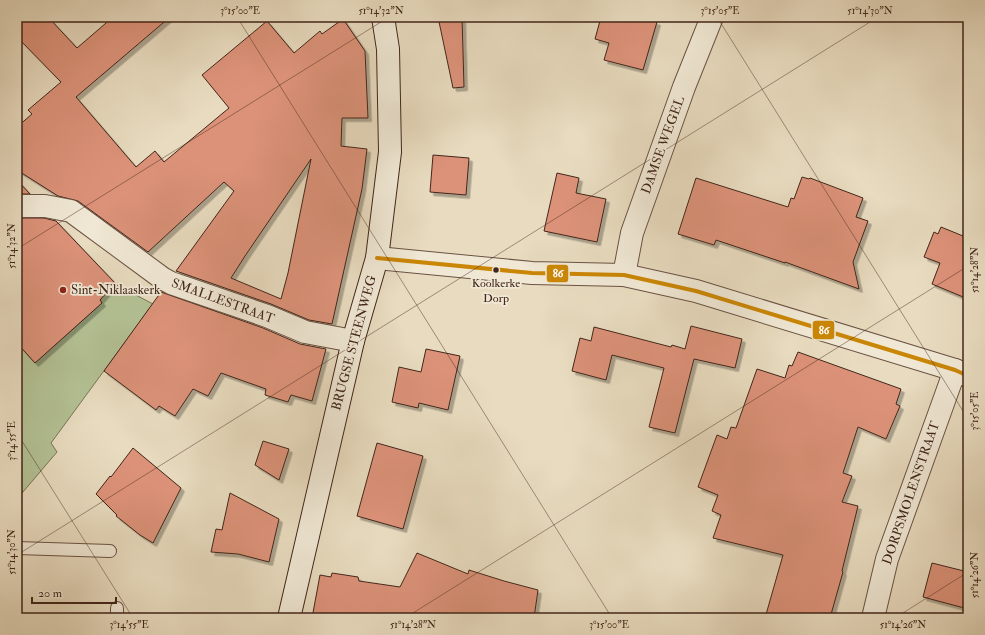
<svg xmlns="http://www.w3.org/2000/svg" width="985" height="635" font-family="'IM FELL Double Pica',serif">
<defs>
<filter id="shadow"><feDropShadow dx="3.5" dy="3.5" stdDeviation="0" flood-color="#0004"/></filter>
</defs>
<rect width="100%" height="100%" fill="#e8dbbf"/>
<filter id="stains"><feTurbulence type="fractalNoise" baseFrequency=".005" numOctaves="4"/><feColorMatrix values="0 0 0 0 .2 0 0 0 0 .09 0 0 0 0 .02 0 0 0 .5 -.17"/></filter>
<radialGradient id="worn" r=".72"><stop offset=".6" stop-color="#630" stop-opacity="0"/><stop offset="1" stop-color="#630" stop-opacity=".3"/></radialGradient>
<polygon fill="#b3c194" stroke="#7a7457" points="115,284 153,304 51,443 57,452 17,499 17,343 35,363 102,303 100,300 102,298 101,297"/>
<g fill="#dc9279" stroke="#41261a" fill-rule="evenodd" filter="url(#shadow)">
<path d="M 17,17 L 48,17 L 77,48 L 113,17 L 170,17 L 76,97 L 136,167 L 155,151 L 164,162 L 229,108 L 202,75 L 267,21 L 294,53 L 320,31 L 322,34 L 343,19 L 365,51 L 368,118 L 342,118 L 341,146 L 367,149 L 362,189 L 332,324 L 309,320 L 271,304 L 176,271 L 234,191 L 224,182 L 148,252 L 78,201 L 58,196 L 17,170 L 17,127 L 32,114 L 28,110 L 61,82 L 17,37 ZM 311,159 L 288,273 L 281,299 L 231,278 L 245,256 Z"/>
<polygon points="438,17 462,17 464,87 453,88"/>
<polygon points="601,17 639,17 657,22 643,70 604,60 609,43 595,39"/>
<polygon points="433,155 469,158 466,195 430,192"/>
<polygon points="557,173 579,178 576,193 606,199 597,242 544,231"/>
<polygon points="802,177 809,179 810,178 863,198 856,217 868,221 853,262 859,289 785,262 785,263 716,240 714,245 678,234 696,178 788,207 791,198 794,199"/>
<polygon points="17,180 30,194 17,194"/>
<polygon points="17,218 44,218 56,221 115,283 100,300 102,303 35,363 17,343"/>
<polygon points="941,227 968,238 968,299 932,284 940,263 924,257 934,232 938,234"/>
<polygon points="161,292 263,328 300,344 326,349 312,401 291,395 288,402 265,395 266,389 221,373 208,396 193,389 175,416 159,406 156,410 104,371"/>
<polygon points="691,326 742,339 735,368 694,359 675,433 649,427 664,368 612,355 606,380 572,371 580,338 591,341 594,327 671,347 672,345 685,349"/>
<polygon points="426,349 460,356 448,410 419,403 418,408 392,402 399,367 421,372"/>
<polygon points="798,352 901,389 896,404 900,406 886,439 858,427 843,473 852,476 842,502 858,506 842,571 843,572 830,618 765,618 783,555 713,538 721,515 712,511 718,495 698,487 717,435 727,439 731,427 736,428 757,369 785,378 789,365 792,366"/>
<polygon points="263,441 289,449 279,480 255,465"/>
<polygon points="377,443 423,456 403,529 357,516"/>
<polygon points="133,448 181,488 153,543 140,535 116,516 117,515 96,494 110,476 111,477"/>
<polygon points="230,493 279,519 269,562 238,554 211,552 216,529 222,530"/>
<polygon points="417,553 468,574 469,570 504,581 538,590 534,618 312,618 320,575 331,577 332,573 358,577 359,581 400,587"/>
<polygon points="932,563 968,572 968,609 923,597"/>
</g>
<g fill="none" stroke-linecap="round" stroke-linejoin="round">
<g stroke="#6b5343" stroke-width="14">
<g id="service">
<polyline points="17,548 110,551"/>
<polyline points="117,618 117,608"/>
</g>
</g>
<g stroke="#6b5343" stroke-width="24">
<g id="minor">
<polyline points="17,206 45,206 71,211 162,278 171,283 267,316 305,332 353,341"/>
<polyline points="377,258 532,273 624,275 696,291 955,370 968,376"/>
<polyline points="624,275 632,233 684,87 712,17"/>
<polyline points="873,618 887,559 955,370"/>
</g>
</g>
<g stroke="#41261a" stroke-width="24">
<polyline id="secondary" points="289,618 353,341 377,258 390,152 388,49 383,17"/>
</g>
<use href="#service" stroke="#f0e8d5" stroke-width="12"/>
<use href="#minor" stroke="#f0e8d5" stroke-width="22"/>
<use href="#secondary" stroke="#f0e8d5" stroke-width="22"/>
<g stroke="#f0e8d5" stroke-width="7">
<polyline id="bus-1" points="377,258 532,273 624,275 696,291 955,370 968,376"/>
</g>
<use href="#bus-1" stroke="#ca8606" stroke-width="4"/>
</g>
<path fill="none" stroke="#41261a" stroke-width="1" stroke-opacity="0.45" d="M 237,17 L 612,618M 717,17 L 968,419M 17,249 L 389,17M 17,433 L 133,618M 17,555 L 878,17M 405,618 L 968,266M 895,618 L 968,572"/>
<circle fill="#41261a" stroke="#f0e8d5" stroke-width="1.5" cx="496" cy="270" r="3.5"/>
<circle fill="#8f2418" stroke="#f0e8d5" stroke-width="1.5" cx="63" cy="290" r="4"/>
<g text-anchor="middle" dominant-baseline="central" stroke-width="3.5" stroke-linejoin="round" paint-order="stroke">
<g font-size="12" fill="#41261a" stroke="#f0e8d5">
<text x="496" y="283">Koolkerke<tspan x="496" dy="15">Dorp</tspan></text>
</g>
<g font-size="13" fill="#41261a" stroke="#f0e8d5">
<text transform="translate(663 145) rotate(-70)">DAMSE WEGEL</text>
<text transform="translate(223 301) rotate(20)">SMALLESTRAAT</text>
<text transform="translate(354 343) rotate(-75)">BRUGSE STEENWEG</text>
<text transform="translate(911 493) rotate(-71)">DORPSMOLENSTRAAT</text>
</g>
<g font-size="13" fill="#41261a" stroke="#f0e8d5" text-anchor="start">
<text x="71" y="290">Sint-Niklaaskerk</text>
</g>
</g>
<g stroke="#f0e8d5" stroke-width="1.5">
<rect x="546" y="264" width="23" height="19" rx="4" fill="#ca8606"/>
<rect x="812" y="320" width="23" height="20" rx="4" fill="#ca8606"/>
</g>
<g font-size="11" text-anchor="middle" font-weight="bold" fill="#fff">
<text x="558" y="277">86</text>
<text x="824" y="334">86</text>
</g>
<rect width="985" height="635" fill="none" stroke="#e8dbbf" stroke-width="44"/>
<path d="M32 597v6h84v-6" fill="none" stroke="#41261a" stroke-width="2"/>
<text x="38" y="597" font-size="12" fill="#41261a" stroke="#f0e8d5" stroke-width="3" paint-order="stroke">20 m</text>
<rect x="22" y="22" width="941" height="591" fill="none" stroke="#41261a" stroke-width="1.5"/>
<g font-size="10" text-anchor="middle" fill="#41261a">
<text x="240" y="14">3°15'00"E</text>
<text x="381" y="14">51°14'32"N</text>
<text x="720" y="14">3°15'05"E</text>
<text x="870" y="14">51°14'30"N</text>
<text transform="translate(11 246) rotate(-90)" y="4">51°14'32"N</text>
<text transform="translate(974 270) rotate(-90)" y="4">51°14'28"N</text>
<text transform="translate(974 411) rotate(-90)" y="4">3°15'05"E</text>
<text transform="translate(11 441) rotate(-90)" y="4">3°14'55"E</text>
<text transform="translate(11 552) rotate(-90)" y="4">51°14'30"N</text>
<text transform="translate(974 575) rotate(-90)" y="4">51°14'26"N</text>
<text x="129" y="628">3°14'55"E</text>
<text x="413" y="628">51°14'28"N</text>
<text x="609" y="628">3°15'00"E</text>
<text x="903" y="628">51°14'26"N</text>
</g>
<rect width="100%" height="100%" filter="url(#stains)"/>
<rect width="100%" height="100%" fill="url(#worn)"/>
</svg>
